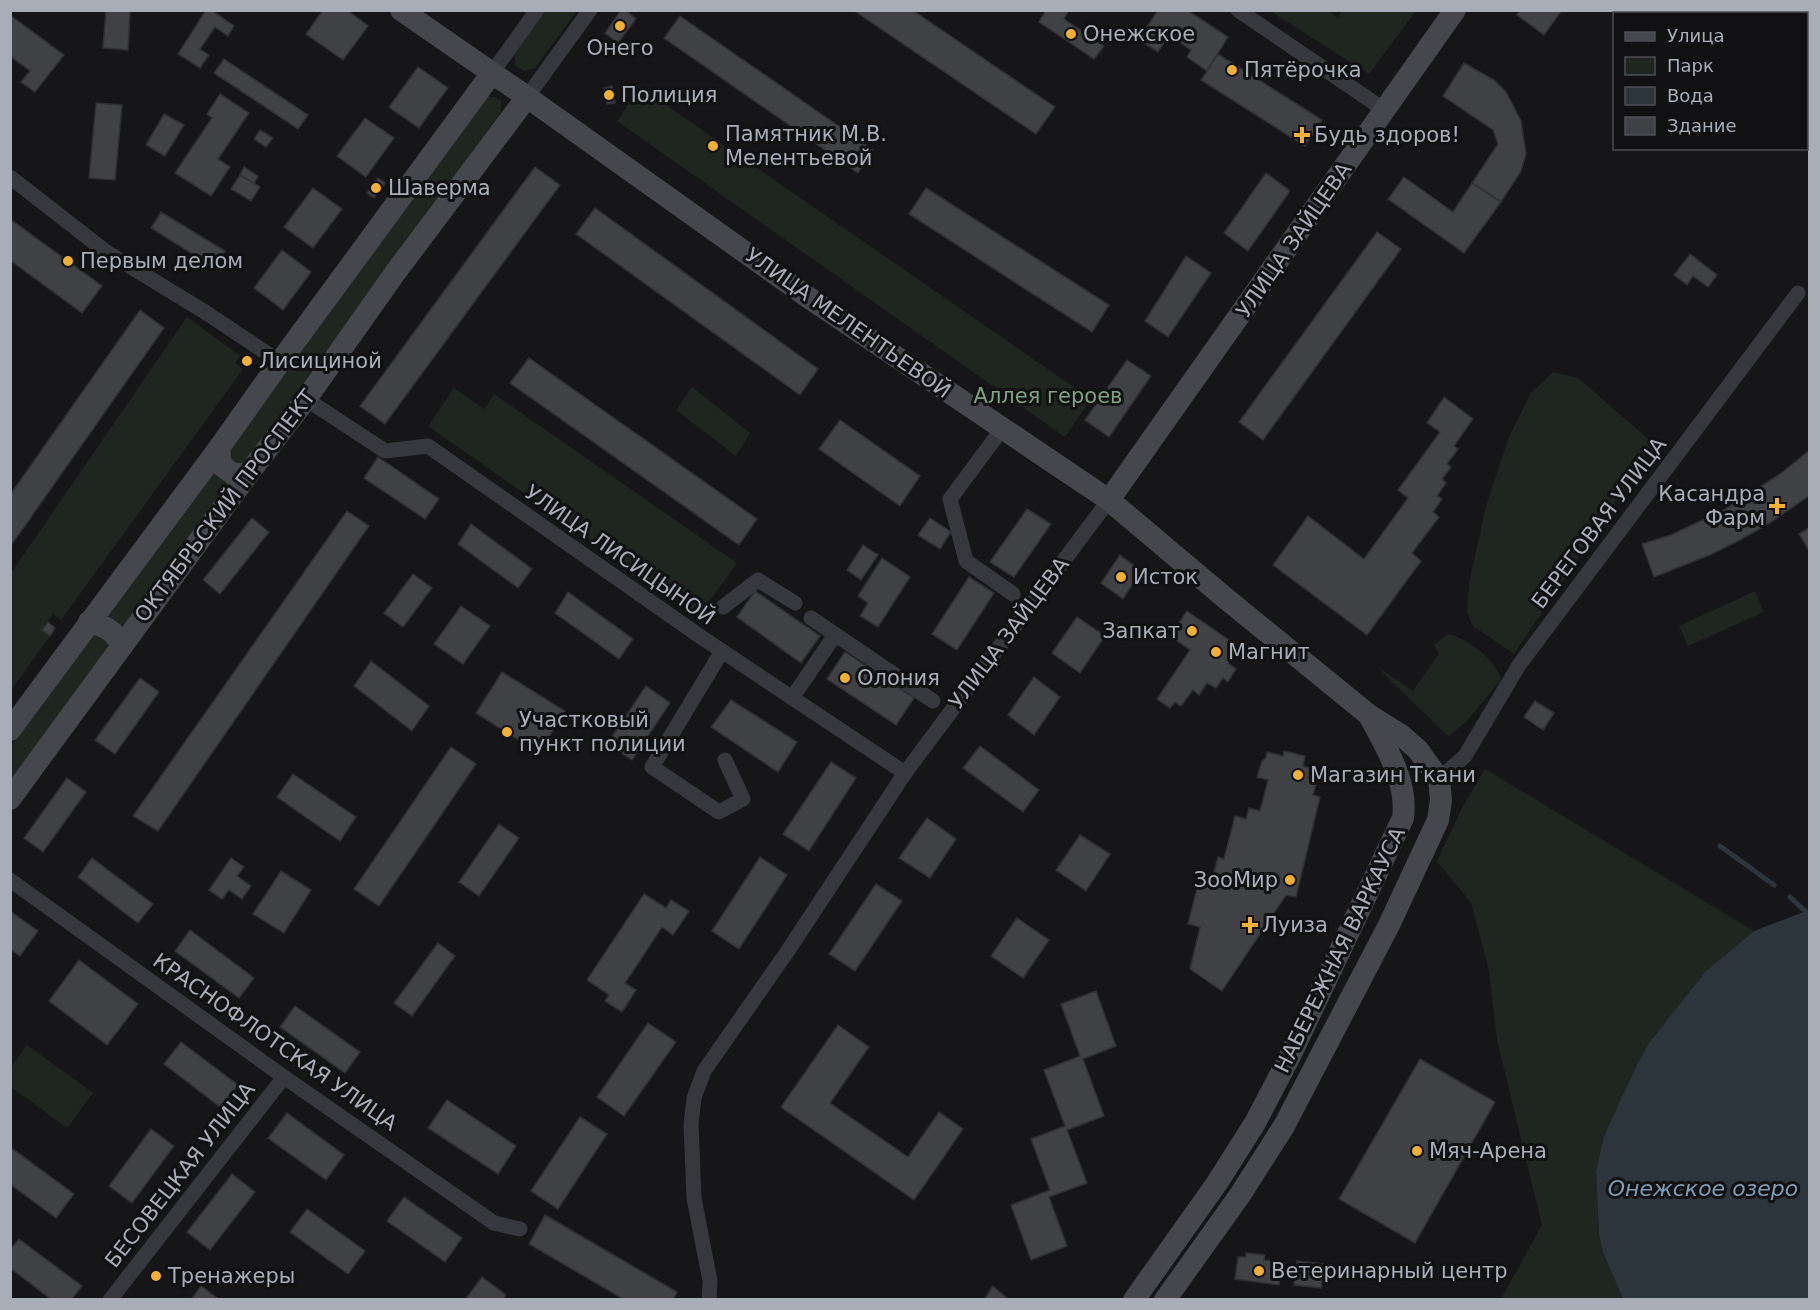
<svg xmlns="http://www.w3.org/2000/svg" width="1820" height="1310" font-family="'DejaVu Sans',sans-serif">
<rect width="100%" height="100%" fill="#161618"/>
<g fill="#1e261f">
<polygon points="1414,10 1415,12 1369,74 1270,11 1328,11 1338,17 1342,11"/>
<polygon points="545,11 577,11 535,68 524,71 516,66 514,53"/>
<polygon points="640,87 1091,399 1065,437 617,121"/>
<polygon points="485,97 495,97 501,101 501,112 11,783 11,746"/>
<polygon points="187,317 240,356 235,363 243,369 61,620 53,614 42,629 50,636 11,690 11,573"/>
<polygon points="1553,372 1578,378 1654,444 1514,654 1473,626 1467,613 1469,583 1486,506 1509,437 1531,393"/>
<polygon points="692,387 750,433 736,456 676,410"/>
<polygon points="454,388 484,409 494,394 737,563 699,616 428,426"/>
<polygon points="1755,591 1764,612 1688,646 1679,626"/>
<path d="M 1448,634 C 1467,638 1497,660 1501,680 L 1467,721 L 1448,736 L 1376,666 L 1413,691 L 1439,654 L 1434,645 Z"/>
<polygon points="1485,769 1754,931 1705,972 1649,1043 1604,1136 1596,1171 1599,1234 1603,1252 1623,1299 1501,1299 1542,1225 1497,1040 1489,970 1471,903 1437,861 1463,806"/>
<polygon points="27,1045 93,1093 67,1128 11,1087 11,1067"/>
</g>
<polygon fill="#2c353c" points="1809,910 1809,1299 1623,1299 1603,1252 1599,1234 1596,1171 1604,1136 1636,1067 1649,1043 1705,972 1754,931"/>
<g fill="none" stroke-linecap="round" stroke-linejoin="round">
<g stroke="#2c353c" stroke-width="5">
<polyline points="1720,846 1774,885"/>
<polyline points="1790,897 1806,912"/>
</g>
</g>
<g fill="#404145" stroke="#303034" stroke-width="1.5">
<polygon points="106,10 130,10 128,50 103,48"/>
<polygon points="206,10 211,10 234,26 228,36 215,27 200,49 209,55 200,68 178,54"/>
<polygon points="323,10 347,10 368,26 343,60 306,34"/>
<polygon points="621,10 625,10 636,19 618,43 605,33"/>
<polygon points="853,10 912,10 1055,107 1036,134"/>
<polygon points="1046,10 1069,10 1064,19 1104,46 1094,59 1039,22"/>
<polygon points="1158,10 1187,10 1228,37 1207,71 1187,57 1191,50 1169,35 1158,52 1139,40"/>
<polygon points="1520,10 1562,10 1544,35 1517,15"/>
<polygon points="10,15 64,55 35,92 21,82 30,71 10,56"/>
<polygon points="680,16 873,150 858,173 664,38"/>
<polygon points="1218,54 1322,120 1305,146 1201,80"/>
<polygon points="224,59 308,115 298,129 214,73"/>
<polygon points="1464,63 1494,80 1506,92 1521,121 1526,154 1521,171 1501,202 1472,183 1498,144 1493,130 1443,96"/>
<polygon points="418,67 448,88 419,128 389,107"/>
<polygon points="612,86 615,103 607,104 604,88"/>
<polygon points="220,94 249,113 218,159 230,167 211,196 175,173 212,118 207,114"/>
<polygon points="96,103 122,105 115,180 89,178"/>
<polygon points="164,114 184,125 165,156 146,145"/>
<polygon points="365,118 394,138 366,177 337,156"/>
<polygon points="260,130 273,138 266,147 254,139"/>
<polygon points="244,167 258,176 254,184 240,175"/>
<polygon points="535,167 560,185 385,424 360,406"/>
<polygon points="1266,173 1290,191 1248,251 1224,233"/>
<polygon points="240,175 260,187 251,201 231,189"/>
<polygon points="1404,177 1453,212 1472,183 1501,202 1464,253 1388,199"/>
<polygon points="378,178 385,183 374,198 367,193"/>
<polygon points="313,188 342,209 313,248 284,227"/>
<polygon points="926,188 1109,305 1092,332 909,214"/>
<polygon points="595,208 818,369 800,395 576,234"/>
<polygon points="161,212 225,251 215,268 151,228"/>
<polygon points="10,219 102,286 82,313 10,260"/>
<polygon points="1377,232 1401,249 1263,440 1239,422"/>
<polygon points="282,250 311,272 283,310 254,288"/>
<polygon points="1690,254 1717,275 1708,287 1693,276 1687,285 1674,275"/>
<polygon points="1186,256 1211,273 1168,337 1145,321"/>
<polygon points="140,310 164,328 10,547 10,495"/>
<polygon points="529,358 757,519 739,545 510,383"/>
<polygon points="1127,360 1151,376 1109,437 1085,420"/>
<polygon points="1444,397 1473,419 1454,446 1458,449 1447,464 1451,467 1442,479 1446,483 1437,496 1442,499 1433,512 1439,517 1412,553 1421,561 1367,635 1273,565 1308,516 1364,559 1408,498 1398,490 1440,432 1427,423"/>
<polygon points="840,420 920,476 900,506 819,449"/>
<polygon points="1810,450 1810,495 1771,522 1740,540 1712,554 1654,577 1642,544 1671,535 1724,510 1780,474"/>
<polygon points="378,457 439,499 425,519 364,478"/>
<polygon points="1027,509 1051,524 1014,577 990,562"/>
<polygon points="347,511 369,526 158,831 133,816"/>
<polygon points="252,518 269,532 220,594 203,580"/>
<polygon points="930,518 951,532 940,549 918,535"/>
<polygon points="471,524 532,569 518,588 458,544"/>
<polygon points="1810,527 1810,552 1799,534"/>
<polygon points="863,545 878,555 861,580 847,570"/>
<polygon points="1120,555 1141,571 1123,599 1101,583"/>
<polygon points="882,558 910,577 878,627 860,616 868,603 858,596"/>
<polygon points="413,574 432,588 403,627 384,613"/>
<polygon points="969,577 994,593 957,650 932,634"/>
<polygon points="755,591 820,636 801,663 737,617"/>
<polygon points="568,592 633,639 619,659 555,613"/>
<polygon points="461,606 490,626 463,664 434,644"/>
<polygon points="1187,611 1239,647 1228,663 1236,669 1228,682 1223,678 1216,688 1207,683 1199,695 1193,690 1181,706 1175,702 1170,708 1157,699 1190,650 1170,636"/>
<polygon points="1077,617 1105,636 1080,673 1052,653"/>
<polygon points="48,622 55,628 50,636 42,630"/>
<polygon points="845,652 914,698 896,725 827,679"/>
<polygon points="371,661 429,706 412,731 354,686"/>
<polygon points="502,672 565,711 539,753 476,713"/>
<polygon points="1034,677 1060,697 1034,735 1008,715"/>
<polygon points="140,678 159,692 115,754 95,740"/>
<polygon points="646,686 670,703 632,760 607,744"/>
<polygon points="731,700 797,742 778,772 711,727"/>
<polygon points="1535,701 1554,713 1543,730 1524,717"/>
<polygon points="980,746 1039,790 1023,812 963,768"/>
<polygon points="451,747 476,764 379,906 354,889"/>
<polygon points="1284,751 1305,756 1303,766 1310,768 1308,778 1317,780 1313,795 1320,797 1296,897 1286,895 1222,991 1190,969 1200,927 1188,924 1199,881 1211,884 1218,857 1224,859 1235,816 1246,819 1249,808 1260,811 1268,780 1257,777 1262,761 1266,758 1267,752 1283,756"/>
<polygon points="831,762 856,778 809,851 783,834"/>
<polygon points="293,774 356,817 340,841 277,797"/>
<polygon points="67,778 86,792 43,852 24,838"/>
<polygon points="927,818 956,839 930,878 899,858"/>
<polygon points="499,824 519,838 479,896 459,882"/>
<polygon points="1080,835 1110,854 1086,891 1056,870"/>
<polygon points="760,857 787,875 739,949 712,931"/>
<polygon points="92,858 153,904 138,923 78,877"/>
<polygon points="231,858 244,867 237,876 251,886 242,899 229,890 222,899 209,890"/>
<polygon points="281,871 311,890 284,933 253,914"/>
<polygon points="876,884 902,901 855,971 829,954"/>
<polygon points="644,894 666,908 671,900 689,911 673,935 662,927 625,983 636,990 622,1012 605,1001 609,995 587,980"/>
<polygon points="10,911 38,931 20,956 10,949"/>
<polygon points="1017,918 1049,940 1023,978 991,956"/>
<polygon points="190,930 254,978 239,998 175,951"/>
<polygon points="438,943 455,956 412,1016 394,1003"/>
<polygon points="79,960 138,1004 107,1045 49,1001"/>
<polygon points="1096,991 1116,1046 1083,1059 1104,1116 1067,1130 1087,1183 1049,1197 1067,1246 1031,1260 1011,1205 1050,1190 1031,1139 1065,1126 1044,1070 1080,1056 1061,1004"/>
<polygon points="295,1006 360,1052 345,1073 280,1027"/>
<polygon points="648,1023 676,1042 624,1116 597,1097"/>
<polygon points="838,1025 869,1047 830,1103 908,1157 939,1112 963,1129 914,1200 781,1107"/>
<polygon points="181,1042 238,1085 220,1107 164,1064"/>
<polygon points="1420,1059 1495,1102 1415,1243 1339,1199"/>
<polygon points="447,1100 516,1146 498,1174 428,1128"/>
<polygon points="287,1113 344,1155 326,1180 268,1138"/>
<polygon points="580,1117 607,1134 558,1209 531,1191"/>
<polygon points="151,1129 174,1146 132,1203 109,1186"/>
<polygon points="10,1147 74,1194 56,1218 10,1184"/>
<polygon points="232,1174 255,1192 210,1250 187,1232"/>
<polygon points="404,1197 462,1238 445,1262 387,1221"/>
<polygon points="307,1209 365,1251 348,1274 290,1232"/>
<polygon points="545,1215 677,1292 673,1300 625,1300 529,1244"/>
<polygon points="19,1239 82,1286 71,1300 52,1300 10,1268 10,1250"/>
<polygon points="1246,1253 1265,1255 1264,1260 1283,1262 1279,1285 1235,1279 1238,1257 1246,1257"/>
<polygon points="1297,1261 1324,1264 1321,1288 1294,1285"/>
<polygon points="482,1277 506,1295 503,1300 465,1300"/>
<polygon points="201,1286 220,1300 191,1300"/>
<polygon points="993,1286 1009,1300 984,1300"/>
</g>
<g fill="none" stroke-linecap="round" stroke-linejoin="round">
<g stroke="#37383d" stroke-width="15">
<polyline points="1238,10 1386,111"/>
<polyline points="492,73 537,10"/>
<polyline points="527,97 590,10"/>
<polyline points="10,177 105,251 205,312 280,362"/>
<polyline points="306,399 385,451 428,446 701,637 905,773"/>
<polyline points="1002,429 950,499 966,561 1013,594"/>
<polyline points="723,607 758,580 795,603"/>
<polyline points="811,618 933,701"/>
<polyline points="722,651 652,767 719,812 743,799 725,760"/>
<polyline points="792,698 835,635"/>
<polyline points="1439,779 1465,756 1519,665 1798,293"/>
<polyline points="10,880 284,1077 494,1223 520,1229"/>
<polyline points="110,1300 284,1077"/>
<polyline points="709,1300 710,1281 694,1198 691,1124 694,1098 704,1071 787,952 905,773 1109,500"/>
</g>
<g stroke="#45474d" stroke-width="22">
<polyline points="401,10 527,97 812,300 1109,500 1224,597 1369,715 1401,735 1418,750 1439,779 1441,800 1438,820 1389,925 1284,1126 1240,1195 1165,1300"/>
<polyline points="219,448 221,465 233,474 248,474"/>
<polyline points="1109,500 1455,10"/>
<path d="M 89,622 C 105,626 114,630 122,646"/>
<polyline points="10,730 219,448 280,362 492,73"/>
<polyline points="10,799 248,474 306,399 395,273 527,97"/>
<path d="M 1134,1300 L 1217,1183 L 1255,1123 L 1288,1060 L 1403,818 C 1408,781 1386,748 1370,717"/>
</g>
</g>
<g fill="#f2b134" stroke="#111113" stroke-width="2">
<circle cx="620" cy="26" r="6"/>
<circle cx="1071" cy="34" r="6"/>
<circle cx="1232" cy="70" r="6"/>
<circle cx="609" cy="95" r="6"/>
<path d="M1299 126h6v6h6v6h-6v6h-6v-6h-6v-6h6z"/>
<circle cx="713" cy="146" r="6"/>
<circle cx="376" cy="188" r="6"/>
<circle cx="68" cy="261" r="6"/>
<circle cx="247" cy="361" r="6"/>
<path d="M1774 497h6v6h6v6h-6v6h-6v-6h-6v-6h6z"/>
<circle cx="1121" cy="577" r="6"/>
<circle cx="1192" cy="631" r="6"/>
<circle cx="1216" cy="652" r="6"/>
<circle cx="845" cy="678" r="6"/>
<circle cx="507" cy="732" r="6"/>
<circle cx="1298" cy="775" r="6"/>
<circle cx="1290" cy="880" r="6"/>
<path d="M1247 916h6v6h6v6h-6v6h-6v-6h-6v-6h6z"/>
<circle cx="1417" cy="1151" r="6"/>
<circle cx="1259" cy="1271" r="6"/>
<circle cx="156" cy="1276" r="6"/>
</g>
<g text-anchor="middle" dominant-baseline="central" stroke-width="6" stroke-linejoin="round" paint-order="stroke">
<g font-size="21" fill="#a8adb8" stroke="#111113" text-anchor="start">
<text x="1083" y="34">Онежское</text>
<text x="620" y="48" text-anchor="middle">Онего</text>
<text x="1244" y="70">Пятёрочка</text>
<text x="621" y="95">Полиция</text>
<text x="725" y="134">Памятник М.В.<tspan x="725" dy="24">Мелентьевой</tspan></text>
<text x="1314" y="135">Будь здоров!</text>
<text x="388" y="188">Шаверма</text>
<text x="80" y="261">Первым делом</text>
<text x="259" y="361">Лисициной</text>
<text x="1765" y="494" text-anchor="end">Касандра<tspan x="1765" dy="24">Фарм</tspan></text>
<text x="1133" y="577">Исток</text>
<text x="1180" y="631" text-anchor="end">Запкат</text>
<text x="1228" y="652">Магнит</text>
<text x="857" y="678">Олония</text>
<text x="519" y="720">Участковый<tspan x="519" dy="24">пункт полиции</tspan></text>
<text x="1310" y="775">Магазин Ткани</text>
<text x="1278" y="880" text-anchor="end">ЗооМир</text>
<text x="1262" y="925">Луиза</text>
<text x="1429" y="1151">Мяч-Арена</text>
<text x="1271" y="1271">Ветеринарный центр</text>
<text x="168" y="1276">Тренажеры</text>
</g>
<g font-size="21" fill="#a8adb8" stroke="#111113">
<text transform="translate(1294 240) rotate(-55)">УЛИЦА ЗАЙЦЕВА</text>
<text transform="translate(848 323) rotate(35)">УЛИЦА МЕЛЕНТЬЕВОЙ</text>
<text transform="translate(225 506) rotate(-53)">ОКТЯБРЬСКИЙ ПРОСПЕКТ</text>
<text transform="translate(1599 523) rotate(-53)">БЕРЕГОВАЯ УЛИЦА</text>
<text transform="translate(620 555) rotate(35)">УЛИЦА ЛИСИЦЫНОЙ</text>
<text transform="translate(1009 633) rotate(-53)">УЛИЦА ЗАЙЦЕВА</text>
<text transform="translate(1340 950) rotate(-64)">НАБЕРЕЖНАЯ ВАРКАУСА</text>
<text transform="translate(275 1042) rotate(35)">КРАСНОФЛОТСКАЯ УЛИЦА</text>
<text transform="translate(180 1175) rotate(-52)">БЕСОВЕЦКАЯ УЛИЦА</text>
</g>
<g font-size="21" fill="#7fa381" stroke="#111113">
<text x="1048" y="396">Аллея героев</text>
</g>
<g font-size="22" font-style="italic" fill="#7f9bb3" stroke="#111113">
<text x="1703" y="1188">Онежское озеро</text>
</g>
</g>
<rect width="1820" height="1310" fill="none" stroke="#a8adb8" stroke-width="24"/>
<rect x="1613" y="12" width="195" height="138" fill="#111113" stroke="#4d4f55" stroke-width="1.5"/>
<rect x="1625" y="32" width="30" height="9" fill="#45474d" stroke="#4d4f55" stroke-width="1.5"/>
<text x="1667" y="42" font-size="18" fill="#a8adb8">Улица</text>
<rect x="1625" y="57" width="30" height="18" fill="#1e261f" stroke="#4d4f55" stroke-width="1.5"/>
<text x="1667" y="72" font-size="18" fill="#a8adb8">Парк</text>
<rect x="1625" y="87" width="30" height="18" fill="#2c353c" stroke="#4d4f55" stroke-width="1.5"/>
<text x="1667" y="102" font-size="18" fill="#a8adb8">Вода</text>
<rect x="1625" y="117" width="30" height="18" fill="#404145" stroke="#4d4f55" stroke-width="1.5"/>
<text x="1667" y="132" font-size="18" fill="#a8adb8">Здание</text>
</svg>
